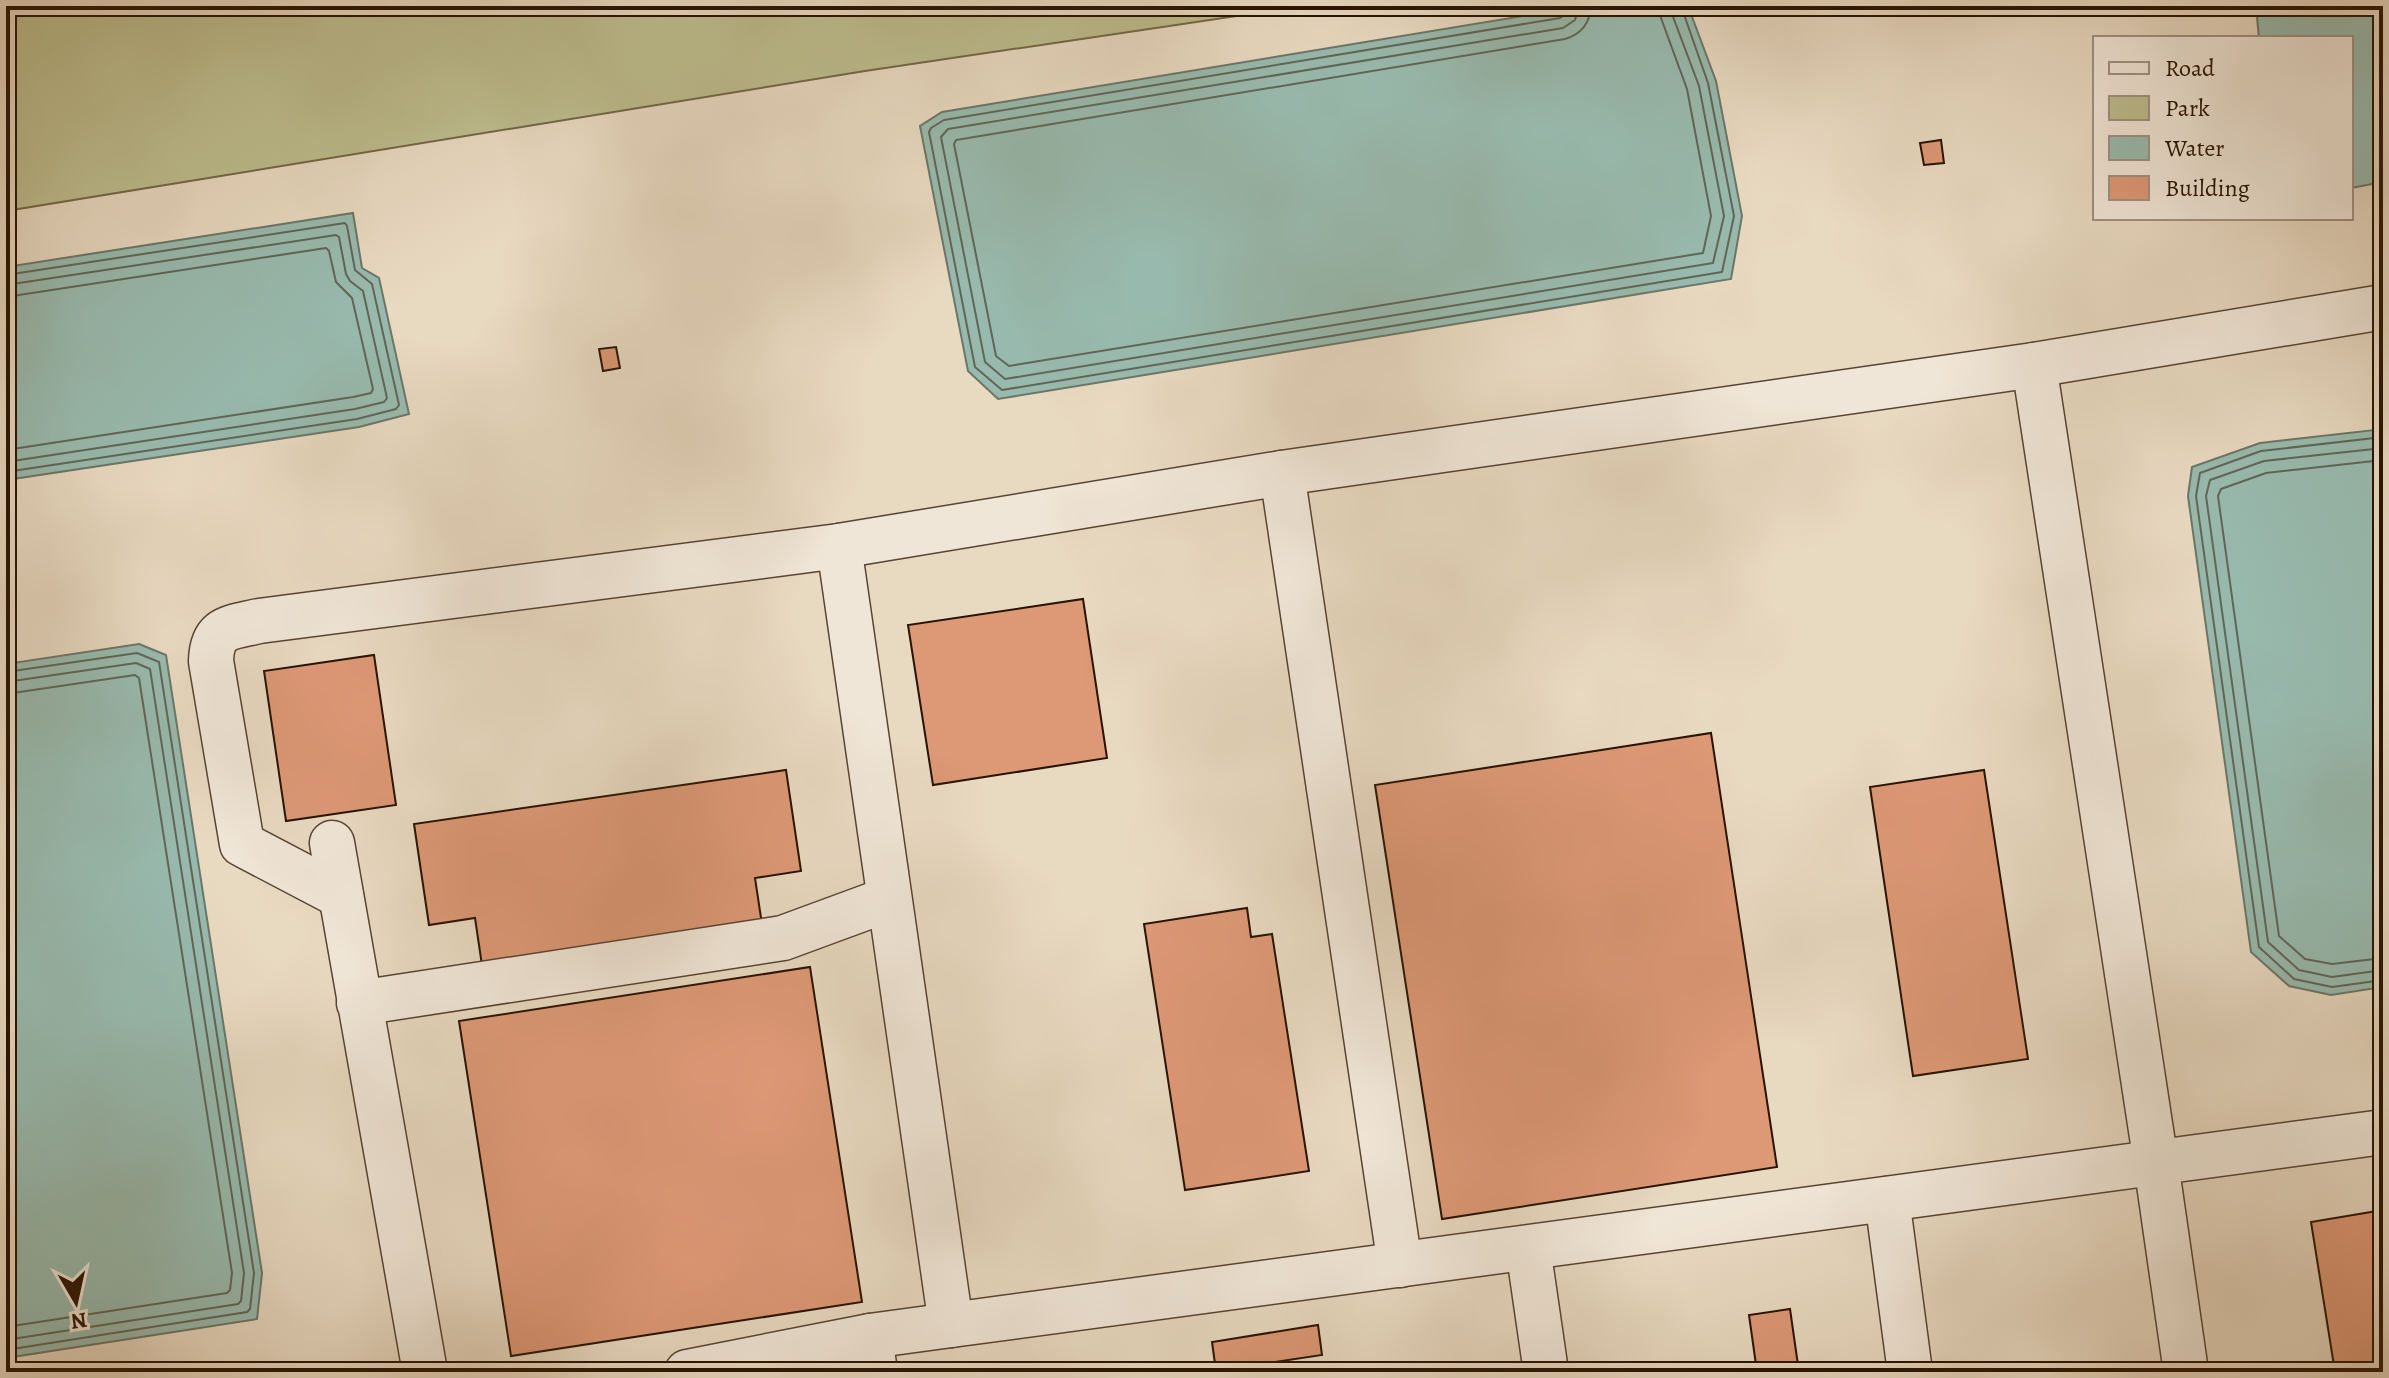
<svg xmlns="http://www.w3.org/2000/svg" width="2389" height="1378" font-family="Alegreya,serif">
<rect width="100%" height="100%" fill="#e8d9c1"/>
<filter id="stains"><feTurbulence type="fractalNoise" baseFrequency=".0025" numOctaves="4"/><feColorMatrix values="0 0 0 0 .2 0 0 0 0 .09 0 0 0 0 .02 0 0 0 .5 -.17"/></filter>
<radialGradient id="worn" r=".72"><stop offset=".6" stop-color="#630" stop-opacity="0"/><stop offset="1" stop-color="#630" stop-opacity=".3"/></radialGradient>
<polygon fill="#bdbd8e" stroke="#726848" stroke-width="2" points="6,6 1304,6 865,71 6,211"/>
<g fill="#98baae" stroke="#6b7769" stroke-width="2">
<polygon points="1583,6 1688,6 1716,81 1742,216 1731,279 998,399 968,371 920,126 942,112"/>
<polygon points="2256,6 2383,6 2383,182 2351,188 2351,38 2259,38"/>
<polygon points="353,213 362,268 379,278 409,414 359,427 6,480 6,267"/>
<polygon points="2383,429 2383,987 2331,995 2289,986 2251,952 2188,496 2192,467 2260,443"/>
<polygon points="139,644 166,655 262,1273 257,1319 6,1358 6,664"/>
</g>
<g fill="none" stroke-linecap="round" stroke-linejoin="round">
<g stroke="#606658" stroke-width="2">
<polyline points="1569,6 1567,13 1560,18 944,120 931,128 929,132 975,367 1002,390 1722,272 1734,216 1708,83 1681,6"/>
<polyline points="1579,6 1575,20 1563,28 948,129 941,137 985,362 1005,379 1713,263 1724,216 1699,86 1672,14 1671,6"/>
<path d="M 1591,6 C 1590,23 1582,34 1565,39 L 956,140 L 954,144 L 996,356 L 1009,366 L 1703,253 L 1711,216 L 1687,89 L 1661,18 L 1659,6"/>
<polyline points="6,275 345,223 347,226 355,270 372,284 399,405 396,409 357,419 6,472"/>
<polyline points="6,285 336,235 339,237 346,274 350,281 363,291 387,398 384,402 355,409 6,462"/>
<polyline points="6,297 326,248 329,251 336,282 352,298 373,389 371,393 353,397 6,450"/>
<polyline points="2383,437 2261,451 2200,473 2196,496 2259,947 2294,979 2332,987 2383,980"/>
<polyline points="2383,448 2264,461 2210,480 2206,496 2268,942 2299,970 2332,977 2383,970"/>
<polyline points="2383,460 2266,473 2221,489 2218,496 2279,936 2305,959 2332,964 2383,958"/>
<polyline points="6,672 137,653 159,662 254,1273 250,1309 247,1312 6,1350"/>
<polyline points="6,682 136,663 150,669 244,1273 241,1301 238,1304 6,1340"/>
<polyline points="6,694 135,675 139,678 232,1273 230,1290 227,1293 6,1327"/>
</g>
</g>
<g fill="#dd9876" stroke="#271302" stroke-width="2">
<polygon points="1941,140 1944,163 1924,165 1920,143"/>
<polygon points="616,347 620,368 603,371 599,349"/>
<polygon points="1083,599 1107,758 933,785 908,625"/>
<polygon points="374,655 396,805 286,821 264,671"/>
<polygon points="1711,733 1777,1167 1442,1219 1375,785"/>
<polygon points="786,770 801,871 755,878 763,931 483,972 475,918 429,925 414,824"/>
<polygon points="1984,770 2028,1059 1913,1076 1870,787"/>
<polygon points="1247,908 1251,937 1272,934 1309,1171 1185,1190 1144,924"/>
<polygon points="810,967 862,1302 511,1356 459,1021"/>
<polygon points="2383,1210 2383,1372 2335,1372 2311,1222"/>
<polygon points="1790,1309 1799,1372 1757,1372 1749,1315"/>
<polygon points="1318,1325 1322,1355 1216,1371 1212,1342"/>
</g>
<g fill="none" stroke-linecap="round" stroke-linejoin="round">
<g stroke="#574432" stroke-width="47">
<g id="minor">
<polyline points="2034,365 2156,1163 2186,1372"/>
<polyline points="1282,473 1400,1265"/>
<polyline points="839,546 951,1325"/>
<polyline points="332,843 425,1372"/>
<path d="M 341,896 L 242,844 L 211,661 C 212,626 230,628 259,621 L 839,546 L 1282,473 L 2034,365 L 2383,307"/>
<polyline points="359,1003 783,938 889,899"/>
<polyline points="1887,1199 1910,1372"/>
<polyline points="1528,1248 1546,1372"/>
<polyline points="870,1336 875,1372"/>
<polyline points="687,1372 870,1336 951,1325 2383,1132"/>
</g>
</g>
<use href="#minor" stroke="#f0e6d7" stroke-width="44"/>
</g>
<rect width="2389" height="1378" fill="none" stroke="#e8d9c1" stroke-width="32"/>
<rect x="8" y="8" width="2373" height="1362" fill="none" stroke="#271302" stroke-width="4"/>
<rect x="16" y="16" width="2357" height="1346" fill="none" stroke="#271302" stroke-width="2"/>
<rect x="2093" y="36" width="260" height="184" fill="#f0e6d7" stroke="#a09282" stroke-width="2"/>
<rect x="2109" y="62" width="40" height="12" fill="#f0e6d7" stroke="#a09282" stroke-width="2"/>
<text x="2165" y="76" font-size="24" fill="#271302">Road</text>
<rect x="2109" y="96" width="40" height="24" fill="#bdbd8e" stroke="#a09282" stroke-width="2"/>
<text x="2165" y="116" font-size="24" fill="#271302">Park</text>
<rect x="2109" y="136" width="40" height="24" fill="#98baae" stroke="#a09282" stroke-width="2"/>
<text x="2165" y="156" font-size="24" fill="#271302">Water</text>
<rect x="2109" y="176" width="40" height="24" fill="#dd9876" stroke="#a09282" stroke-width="2"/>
<text x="2165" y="196" font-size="24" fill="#271302">Building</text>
<g transform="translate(76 1302) rotate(171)" stroke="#f0e6d7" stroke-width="6" paint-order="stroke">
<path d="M0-6L14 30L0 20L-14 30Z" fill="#271302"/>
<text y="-12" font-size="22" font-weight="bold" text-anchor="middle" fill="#271302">N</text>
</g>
<rect width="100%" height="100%" filter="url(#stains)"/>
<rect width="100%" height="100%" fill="url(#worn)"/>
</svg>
